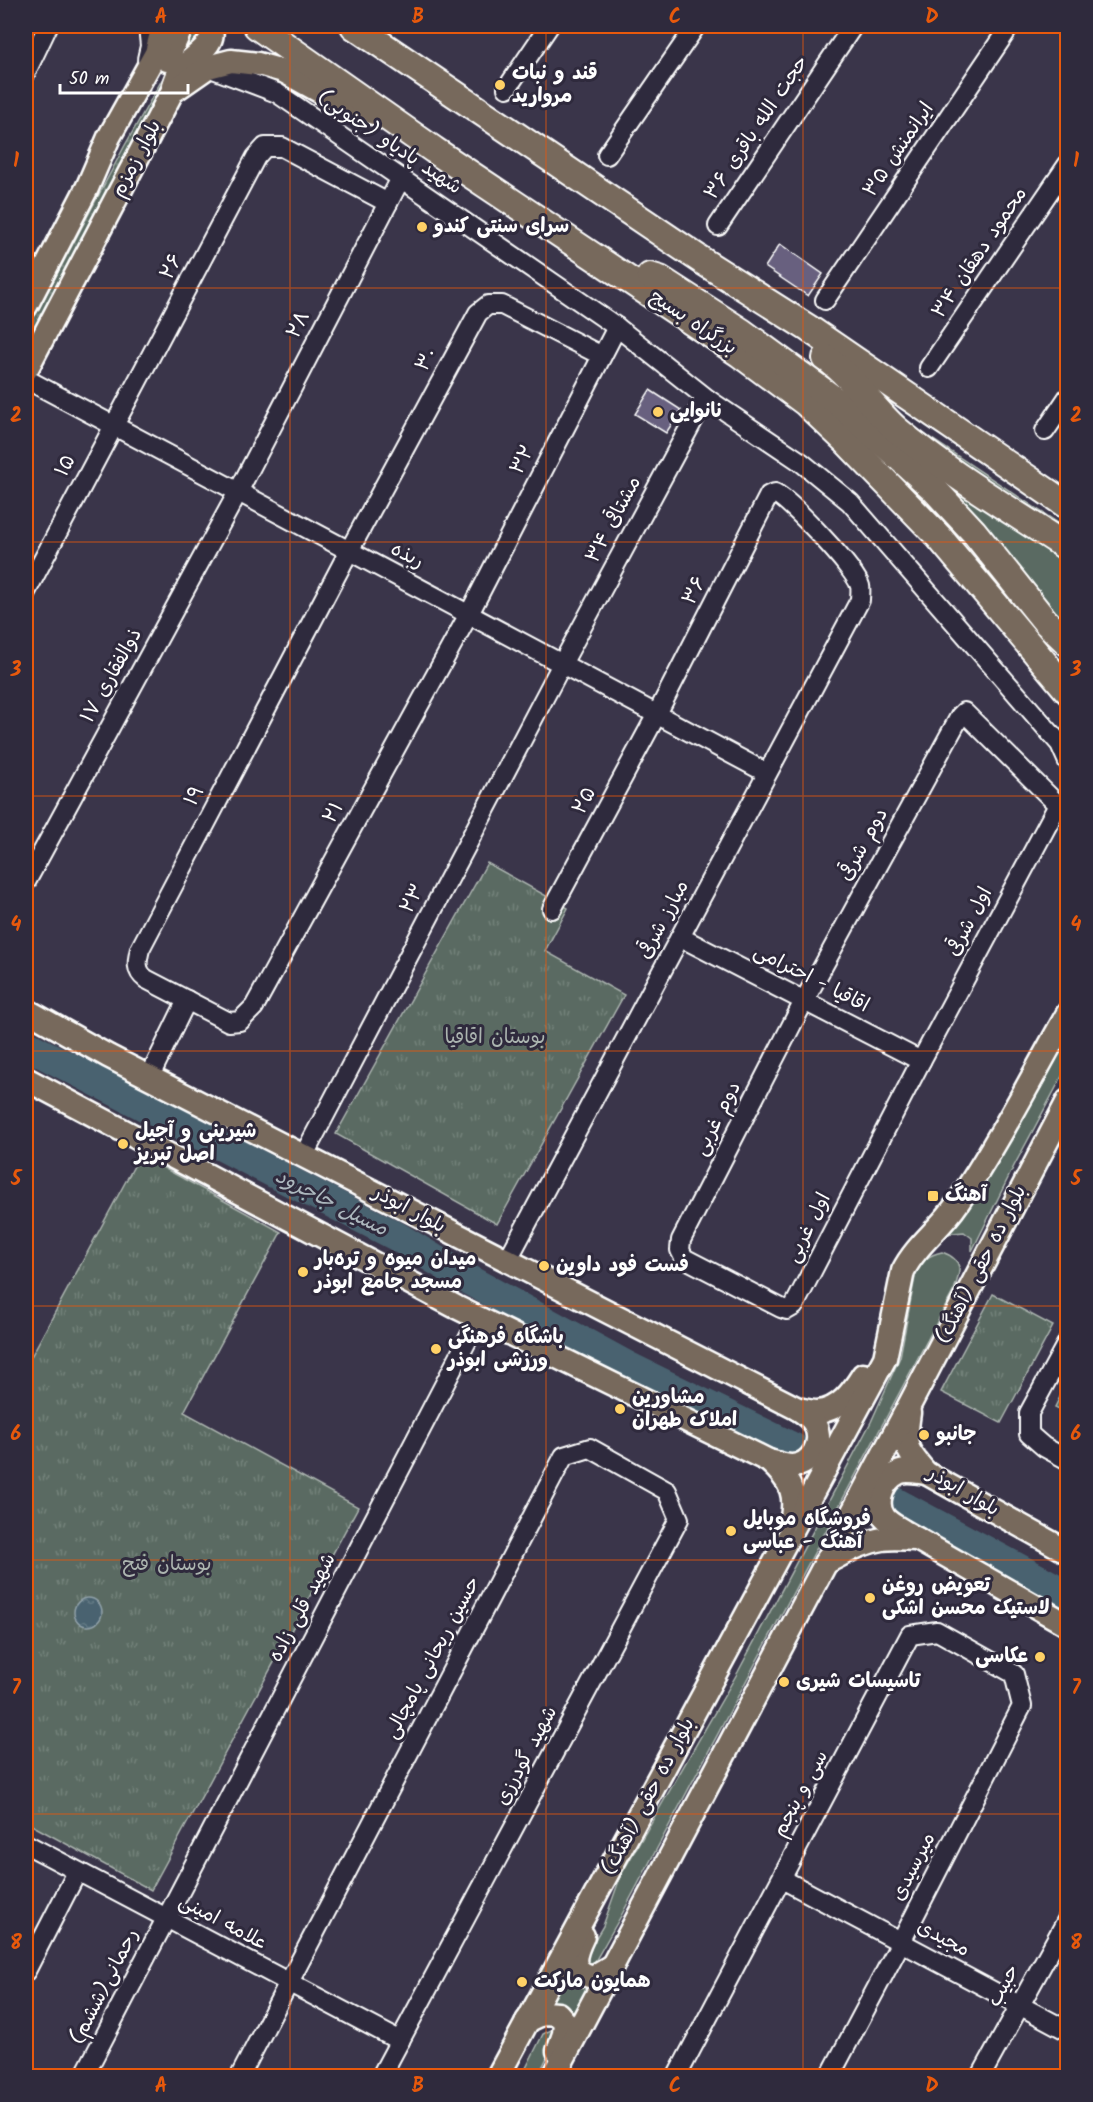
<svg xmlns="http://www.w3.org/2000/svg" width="1093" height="2102" font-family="Kalam,'Playpen Sans Arabic',sans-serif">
<defs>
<pattern id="forest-firs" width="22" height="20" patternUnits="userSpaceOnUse" patternTransform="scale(1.5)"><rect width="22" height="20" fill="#5a6b62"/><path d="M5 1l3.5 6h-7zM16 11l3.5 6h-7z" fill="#73817a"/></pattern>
<pattern id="park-tufts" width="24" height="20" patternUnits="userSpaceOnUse" patternTransform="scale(1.5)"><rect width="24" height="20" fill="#5a6b62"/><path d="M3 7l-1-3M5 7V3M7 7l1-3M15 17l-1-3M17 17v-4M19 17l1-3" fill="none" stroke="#73817a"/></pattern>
<pattern id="garden-dots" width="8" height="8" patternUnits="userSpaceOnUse" patternTransform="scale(1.5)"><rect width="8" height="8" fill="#5a6b62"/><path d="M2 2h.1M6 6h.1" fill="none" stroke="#73817a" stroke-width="1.8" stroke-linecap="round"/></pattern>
<pattern id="water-ripples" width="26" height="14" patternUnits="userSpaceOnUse" patternTransform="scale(1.5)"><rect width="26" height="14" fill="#48626f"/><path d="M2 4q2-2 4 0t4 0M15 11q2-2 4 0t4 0" fill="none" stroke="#637a85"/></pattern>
</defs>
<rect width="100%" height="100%" fill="#3a354a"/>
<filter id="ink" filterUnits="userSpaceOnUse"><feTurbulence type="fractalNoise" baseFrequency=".0167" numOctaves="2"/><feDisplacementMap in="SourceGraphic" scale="12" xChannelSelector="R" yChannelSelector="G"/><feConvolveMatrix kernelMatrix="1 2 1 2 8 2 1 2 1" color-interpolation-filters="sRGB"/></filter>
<g filter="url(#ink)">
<g fill="#5a6b62" stroke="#acb5b0" stroke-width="1.5">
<polygon points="884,407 1067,529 1067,536 927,441"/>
<polygon points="910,456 1067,559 1067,633"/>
<polygon points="1067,1039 1067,1067 1014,1166 972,1251 972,1238 964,1232 942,1234 986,1175 1041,1088"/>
<path d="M 942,1252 C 964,1260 961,1271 954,1290 L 621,1916 L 594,1963 L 587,1963 L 585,1956 L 603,1926 L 621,1875 L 738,1672 L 871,1422 L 900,1357 L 916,1272 C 923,1260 928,1255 942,1252 Z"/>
<path d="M 564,1967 L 569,1979 L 576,1986 L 595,1985 L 576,2023 L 575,2013 C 561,2002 559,2002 543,2006 Z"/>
<polygon points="553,2029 555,2041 538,2076 522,2076 543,2034"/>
</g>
<polygon fill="url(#forest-firs)" stroke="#acb5b0" stroke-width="1.5" points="1067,1383 1067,1413 1055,1407"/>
<g fill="url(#park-tufts)" stroke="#acb5b0" stroke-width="1.5">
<polygon points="487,863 568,908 545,951 624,995 497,1224 336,1134"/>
<polygon points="140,1155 281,1232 184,1412 358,1507 151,1890 26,1822 26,1366"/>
<polygon points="993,1294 1053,1326 1001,1423 941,1392"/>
</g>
<polygon fill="url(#garden-dots)" stroke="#acb5b0" stroke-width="1.5" points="188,26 205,26 206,29 164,84 26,354 26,333 124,147 177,53"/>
<circle fill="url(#water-ripples)" stroke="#91a1a9" stroke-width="1.5" cx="88" cy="1612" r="14"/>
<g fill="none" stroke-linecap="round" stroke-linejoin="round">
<g stroke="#48626f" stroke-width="30">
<polyline points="26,1045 396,1236 469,1280 627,1366 794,1448"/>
<polyline points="889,1499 1068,1595"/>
</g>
</g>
<g fill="#68617f" stroke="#fff" stroke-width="1.5">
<polygon points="780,244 823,274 808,296 765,267"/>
<polygon points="650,390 681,410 666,433 635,414"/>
</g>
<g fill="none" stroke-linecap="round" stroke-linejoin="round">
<g stroke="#fff" stroke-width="22">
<g id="minor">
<polyline points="147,59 150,46 148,26"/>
<polyline points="208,67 277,93 617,327 709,400 801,462 850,502 1060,744 1068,762"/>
<polyline points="26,72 48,26"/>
<polyline points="507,88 549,26"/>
<polyline points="607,155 696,26"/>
<polyline points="718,226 853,26"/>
<polyline points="825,300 1010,26"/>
<path d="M 602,356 L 502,305 L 488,305 L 478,313 L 349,551 L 140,949 C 137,961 135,971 146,979 L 229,1022 L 240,1021 L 254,1007 L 469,614 L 617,327"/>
<polyline points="929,368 1068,164"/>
<polyline points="26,379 767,773"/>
<polyline points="1045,431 1068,397"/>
<polyline points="26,592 256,157 265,147 282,147 388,203"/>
<polygon points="964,712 1058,805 921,1061 794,1306 787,1310 781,1308 684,1258 680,1250 681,1240 804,1001 960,716"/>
<polyline points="26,882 238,492 401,178"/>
<polyline points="680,937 921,1061"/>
<polyline points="150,1076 187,1000"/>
<polyline points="304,1155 562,664 701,406 709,400"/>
<path d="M 507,1261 L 860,600 C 860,596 861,590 860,586 C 856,570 791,501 775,493 L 769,495 L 657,714 L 552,909"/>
<polyline points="1068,1341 1029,1413 1029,1434 1044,1447 1068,1460"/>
<polyline points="26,1844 400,2041"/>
<polyline points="782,1879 1068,2031"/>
<polyline points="26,1971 77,1872"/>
<polyline points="84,2076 479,1318"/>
<polyline points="240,2076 564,1456 590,1448 667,1491 679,1519 381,2076"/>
<polyline points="677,2076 910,1635 937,1631 1014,1674 1022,1706 901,1942 830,2076"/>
<polyline points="981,2076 1068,1918"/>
</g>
</g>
<g stroke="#fff" stroke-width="27">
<g id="major">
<polyline points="167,60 182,26"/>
<path d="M 174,85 C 176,80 177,75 180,71 C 189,57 219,46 210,26"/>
<polyline points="26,306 87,188 109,137 156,53 163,26"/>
<polyline points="26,370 172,92 208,67 231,61 258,64 283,71 328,96 373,113"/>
<path d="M 26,1010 L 108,1056 L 798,1409 C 804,1410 811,1412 817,1412 C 839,1411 853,1391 863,1375"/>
<path d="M 26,1079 L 456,1307 L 769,1461 C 792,1482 798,1495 790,1526"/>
<path d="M 909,1413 C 904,1446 904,1448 926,1473 L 1068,1552"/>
<path d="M 769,1461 C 776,1463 785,1466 792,1466 C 812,1465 824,1442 815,1425 C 812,1418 804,1413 798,1409"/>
<path d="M 926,1473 C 917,1472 906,1469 898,1473 C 883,1480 874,1503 884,1517 C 888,1523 897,1527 903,1531 L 1068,1625"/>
<path d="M 825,1563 C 843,1554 862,1542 883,1539 C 894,1537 906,1539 917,1539"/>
<path d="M 583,1936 C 574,1955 568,1971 593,1977 L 613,1965"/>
<polyline points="527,2021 544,2013 558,2014 565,2022 564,2034 558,2051"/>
<path d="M 498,2076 L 885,1358 L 903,1271 C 916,1245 941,1228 957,1204 C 998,1143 1032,1077 1068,1013"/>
<polyline points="554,2076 911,1402 1068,1101"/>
</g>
</g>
<g stroke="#fff" stroke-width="30">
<g id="highway">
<polyline points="257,26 434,150 740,354 806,403 846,441 939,537 1068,691"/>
<polyline points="354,26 704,262 808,328 1068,506"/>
<polyline points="650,276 660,279 742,332 839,403 932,487 974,532 1045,621 1068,643"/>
<path d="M 826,358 C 854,378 871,407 897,430 C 949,474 1011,510 1068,548"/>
</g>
</g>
<use href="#minor" stroke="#2f2a3d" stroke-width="18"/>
<use href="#major" stroke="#77695c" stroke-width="22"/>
<use href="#highway" stroke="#77695c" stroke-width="26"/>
</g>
</g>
<path fill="none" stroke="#e8590c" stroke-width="1.5" stroke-opacity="0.55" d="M 290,26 L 290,2076M 546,26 L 546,2076M 803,26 L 803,2076M 26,288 L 1068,288M 26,542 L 1068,542M 26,796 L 1068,796M 26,1051 L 1068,1051M 26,1306 L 1068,1306M 26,1560 L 1068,1560M 26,1814 L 1068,1814"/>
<g fill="#ffd166" stroke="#2f2a3d" stroke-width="2">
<circle cx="500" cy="85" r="6"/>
<circle cx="422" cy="227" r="6"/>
<circle cx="658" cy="412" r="6"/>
<circle cx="123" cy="1144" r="6"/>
<rect x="927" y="1190" width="12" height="12" rx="3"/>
<circle cx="544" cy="1266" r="6"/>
<circle cx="303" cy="1272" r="6"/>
<circle cx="436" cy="1349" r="6"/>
<circle cx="620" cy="1409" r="6"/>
<circle cx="924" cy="1435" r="6"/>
<circle cx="731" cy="1531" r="6"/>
<circle cx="870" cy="1598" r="6"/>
<circle cx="1040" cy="1657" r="6"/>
<circle cx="784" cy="1682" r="6"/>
<circle cx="522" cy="1982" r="6"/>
</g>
<g text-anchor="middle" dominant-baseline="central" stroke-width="6" stroke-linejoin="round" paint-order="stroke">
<g font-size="20" font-weight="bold" fill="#fff" stroke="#2f2a3d" text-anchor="start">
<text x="512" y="74">قند و نبات<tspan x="512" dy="23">مروارید</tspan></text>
<text x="434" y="227">سرای سنتی کندو</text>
<text x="670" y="412">نانوایی</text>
<text x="135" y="1132">شیرینی و آجیل<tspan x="135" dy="23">اصل تبریز</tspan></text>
<text x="945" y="1196">آهنگ</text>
<text x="315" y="1260">میدان میوه و تره‌بار<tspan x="315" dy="23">مسجد جامع ابوذر</tspan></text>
<text x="556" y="1266">فست فود داوین</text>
<text x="448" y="1338">باشگاه فرهنگی<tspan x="448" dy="23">ورزشی ابوذر</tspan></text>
<text x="632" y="1398">مشاورین<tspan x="632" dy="23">املاک طهران</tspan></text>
<text x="936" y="1435">جانبو</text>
<text x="743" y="1520">فروشگاه موبایل<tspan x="743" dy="23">آهنگ - عباسی</tspan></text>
<text x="882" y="1586">تعویض روغن<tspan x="882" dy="23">لاستیک محسن اشکی</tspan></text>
<text x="1028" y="1657" text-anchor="end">عکاسى</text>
<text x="796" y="1682">تاسیسات شیری</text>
<text x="534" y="1982">همایون مارکت</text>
</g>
<g font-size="20" fill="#fff" stroke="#2f2a3d">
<text transform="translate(757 128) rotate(-56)">حجت الله باقری ۳۶</text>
<text transform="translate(389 143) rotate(34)">شهید پادیاو (جنوبی)</text>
<text transform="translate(899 150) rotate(-56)">ایرانمنش ۳۵</text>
<text transform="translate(137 159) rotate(-62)">بلوار زمزم</text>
<text transform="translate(980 253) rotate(-56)">محمود دهقان ۳۴</text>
<text transform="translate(172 267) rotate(-62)">۲۶</text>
<text transform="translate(693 323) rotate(34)">بزرگراه بسیج</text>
<text transform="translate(299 325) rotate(-63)">۲۸</text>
<text transform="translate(427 360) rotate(-61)">۳۰</text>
<text transform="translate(523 460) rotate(-63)">۳۲</text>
<text transform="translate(66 466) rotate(-62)">۱۵</text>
<text transform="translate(614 520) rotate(-62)">۳۴ مشتاقی</text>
<text transform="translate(407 556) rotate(28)">ربذه</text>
<text transform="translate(695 591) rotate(-63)">۳۶</text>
<text transform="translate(112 676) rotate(-61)">ذوالفقاری ۱۷</text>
<text transform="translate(195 796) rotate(-62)">۱۹</text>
<text transform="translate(585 801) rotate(-62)">۲۵</text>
<text transform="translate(334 813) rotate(-61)">۲۱</text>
<text transform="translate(864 845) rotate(-61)">دوم شرقی</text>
<text transform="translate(413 899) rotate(-62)">۲۳</text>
<text transform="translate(664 920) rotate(-62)">مبارز شرقی</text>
<text transform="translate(970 922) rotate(-62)">اول شرقی</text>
<text transform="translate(811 979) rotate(27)">اقاقیا - احترامی</text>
<text transform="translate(718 1119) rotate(-63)">دوم غربی</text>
<text transform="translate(409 1210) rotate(28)">بلوار ابوذر</text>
<text transform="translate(809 1228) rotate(-63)">اول غربی</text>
<text transform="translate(982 1265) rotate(-63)">بلوار ده حقی (آهنگ)</text>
<text transform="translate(963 1492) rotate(30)">بلوار ابوذر</text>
<text transform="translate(303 1608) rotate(-62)">شهید قلی زاده</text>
<text transform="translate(433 1658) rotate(-62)">حسین ریحانی پامچالی</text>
<text transform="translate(527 1756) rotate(-62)">شهید گودرزی</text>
<text transform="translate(801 1794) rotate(-62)">سی و پنجم</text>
<text transform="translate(649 1797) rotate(-62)">بلوار ده حقی (آهنگ)</text>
<text transform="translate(914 1867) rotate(-63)">میرسیدی</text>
<text transform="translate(223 1923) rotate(28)">علامه امینی</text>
<text transform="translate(943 1939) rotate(28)">مجیدی</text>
<text transform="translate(1004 1986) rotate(-61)">حبیب</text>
<text transform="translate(105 1987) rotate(-63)">رحمانی(ششم)</text>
</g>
<g font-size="20" fill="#acb5b0" stroke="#2f2a3d">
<text x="495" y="1038">بوستان اقاقیا</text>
<text x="167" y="1565">بوستان فتح</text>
</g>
<g font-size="21" font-style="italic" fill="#adb8be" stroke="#2f2a3d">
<text transform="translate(331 1203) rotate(27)">مسیل جاجرود</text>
</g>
</g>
<rect width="1093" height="2102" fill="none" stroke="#2f2a3d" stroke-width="66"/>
<path d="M60 84v9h128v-9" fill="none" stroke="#ffffff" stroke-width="3"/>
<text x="69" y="84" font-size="18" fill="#ffffff" stroke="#2f2a3d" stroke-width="4.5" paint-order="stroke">50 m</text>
<rect x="33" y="33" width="1027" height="2036" fill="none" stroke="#e8590c" stroke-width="2"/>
<g font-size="20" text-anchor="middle" font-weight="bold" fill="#e8590c">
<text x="161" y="23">A</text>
<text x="418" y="23">B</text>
<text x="675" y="23">C</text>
<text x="932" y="23">D</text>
<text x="16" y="167">1</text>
<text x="1076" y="167">1</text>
<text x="16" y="422">2</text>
<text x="1076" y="422">2</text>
<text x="16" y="676">3</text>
<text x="1076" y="676">3</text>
<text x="16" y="931">4</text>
<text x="1076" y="931">4</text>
<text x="16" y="1185">5</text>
<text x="1076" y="1185">5</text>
<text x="16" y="1440">6</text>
<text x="1076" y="1440">6</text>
<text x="16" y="1694">7</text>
<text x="1076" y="1694">7</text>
<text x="16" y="1949">8</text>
<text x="1076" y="1949">8</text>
<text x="161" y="2092">A</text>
<text x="418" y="2092">B</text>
<text x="675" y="2092">C</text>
<text x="932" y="2092">D</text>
</g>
</svg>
